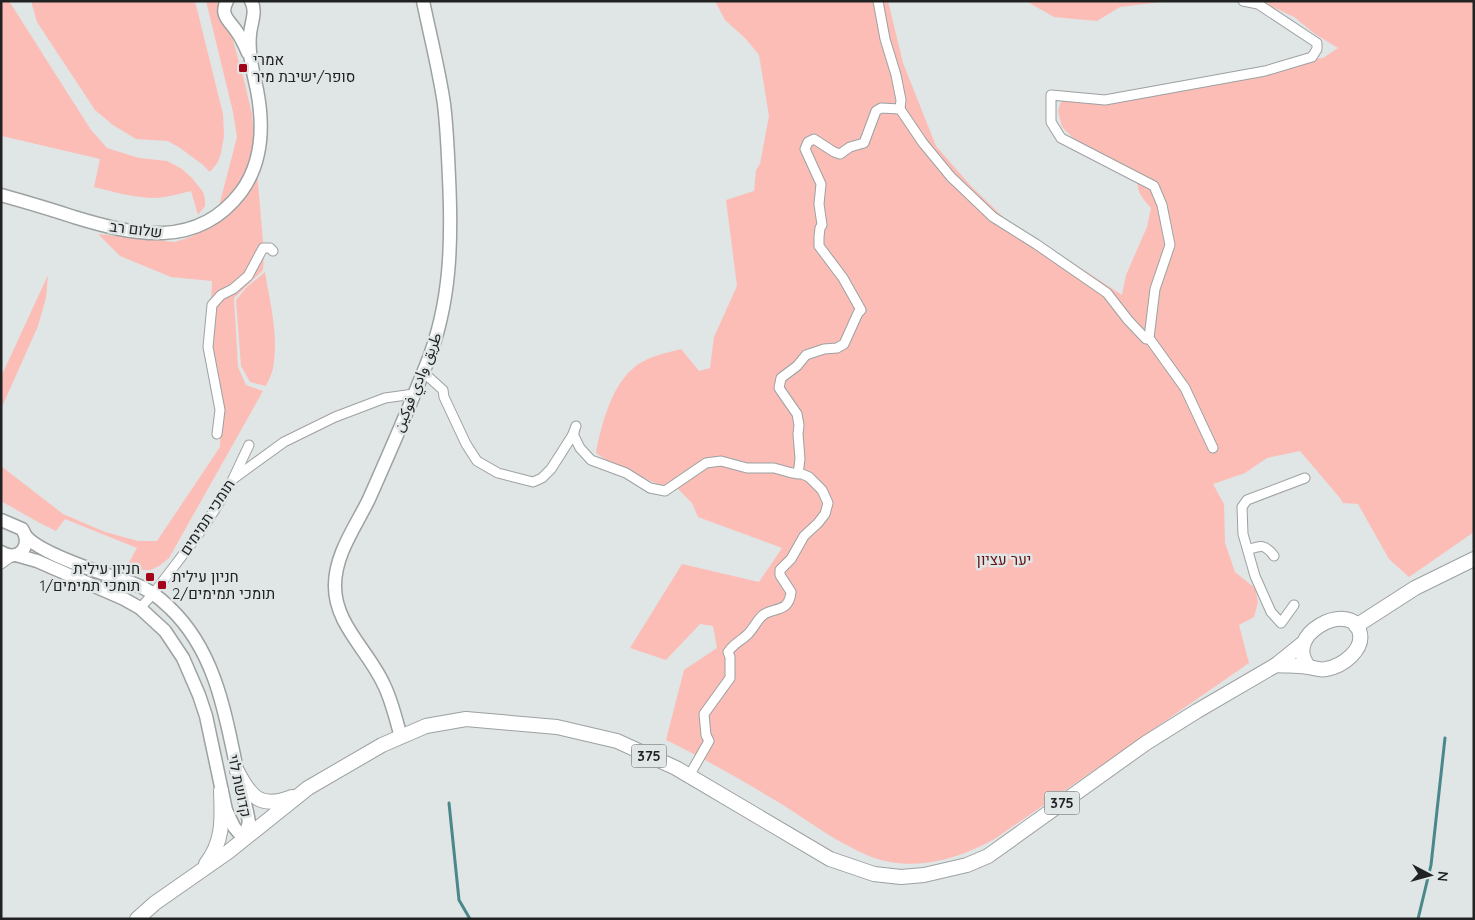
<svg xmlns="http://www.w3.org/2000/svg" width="1475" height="920" font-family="Quicksand,'Noto Sans Arabic',Heebo,sans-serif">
<rect width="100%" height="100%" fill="#e0e5e5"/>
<g fill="#fdbdb7">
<path d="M 1,1 L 9,1 L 91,130 L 107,148 L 139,158 L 167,161 L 182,169 L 192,178 L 203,192 L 205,199 L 205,206 L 198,215 L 191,191 C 179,194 168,197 156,198 C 135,198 114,192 94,187 L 100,159 L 2,136 L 1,139 Z"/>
<polygon points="31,1 195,1 223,114 224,136 221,153 218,162 210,172 203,165 180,148 168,141 136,139 113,125 95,110 37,22"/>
<path d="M 206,1 L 223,1 L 227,19 L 243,76 L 252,114 L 264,253 L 263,270 L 234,298 L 238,367 L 246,385 L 263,391 L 169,558 C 152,573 148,572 127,566 L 137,548 L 65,519 L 56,531 L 38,522 L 1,501 L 1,466 L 63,514 L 105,532 L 138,541 L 157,541 L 220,447 L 222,393 L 215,377 L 210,322 L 212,281 L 171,277 L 120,256 L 98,234 L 175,242 L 193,236 L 208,224 L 219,206 L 237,137 L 233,112 Z"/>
<path d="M 715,1 L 888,1 L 903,63 L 936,146 L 970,185 L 1003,217 L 1122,295 L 1126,275 L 1147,227 L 1151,208 C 1139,194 1137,192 1137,173 L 1075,140 L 1062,127 L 1058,111 L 1061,102 L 1068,95 L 1088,94 L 1129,97 L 1174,92 L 1275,70 L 1305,60 L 1323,58 L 1338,48 L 1315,34 L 1294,17 L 1271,6 L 1253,1 L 1474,1 L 1474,532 L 1409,577 L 1389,559 L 1358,504 L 1343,503 L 1340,498 L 1300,451 L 1267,458 L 1245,473 L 1213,484 L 1224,504 L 1225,543 L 1235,572 L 1255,588 L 1258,602 L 1254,617 L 1239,625 L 1249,663 L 996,838 C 958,860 912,873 869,856 C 838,843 811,823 783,805 C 745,782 707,760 666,740 L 684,670 L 717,648 L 713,626 L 700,624 L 666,660 L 630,648 L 682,564 L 759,582 L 782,548 L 698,517 L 692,503 L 677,488 L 670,490 L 606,460 L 596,453 C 601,425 612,383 637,365 C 650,356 666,353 681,349 L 699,371 L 710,368 L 714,337 L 737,286 L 726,200 L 754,191 L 756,170 L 760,164 L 769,116 L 759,55 L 746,39 L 725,20 Z"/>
<polygon points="1026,1 1169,1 1120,7 1097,21 1054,17"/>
<path d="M 265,272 C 270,303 279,336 273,368 C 272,374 268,381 266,386 L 250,382 L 241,366 L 236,300 L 247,287 Z"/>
<polygon points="48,275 46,298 38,326 1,409 1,377"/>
</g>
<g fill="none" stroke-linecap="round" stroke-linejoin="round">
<g stroke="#4a888b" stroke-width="3">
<polyline points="449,803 459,900 470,919"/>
<polyline points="1418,919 1431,865 1445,738"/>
</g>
<g stroke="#9ca1a1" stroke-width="11">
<g id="street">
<polyline points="878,1 885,39 896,75 901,100 900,109 923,143 951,177 993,217 1036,244 1107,293 1128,320 1146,339 1149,338 1185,388 1213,448"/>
<polyline points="1149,338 1155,289 1170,245 1162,205 1154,186 1061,138 1051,122 1051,95 1105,100 1138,94 1265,71 1312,57 1317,49 1317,43 1258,4 1243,1"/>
<polyline points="423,372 443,390 444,397 466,444 477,461 498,473 533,482 542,478 551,469 574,433"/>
<path d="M 576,426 L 573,434 L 580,448 L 591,460 L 626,473 L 650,488 L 665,491 L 706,463 L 721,461 L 747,468 L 774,468 L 792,473 L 802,474 L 809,477 L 822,490 L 828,503 L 825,514 L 818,523 L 804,536 L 791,559 L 780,570 L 780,575 L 791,592 C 789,613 774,607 763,615 C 757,620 754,628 748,634 C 741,641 734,643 728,652 L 730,657 L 730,678 L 704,714 L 706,735 L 709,741 L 689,776"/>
<polyline points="217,434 220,410 208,347 212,305 221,295 233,289 248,276 263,248 270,248 273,251"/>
<polyline points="798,474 800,459 798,434 799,425 797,414 779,388 781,378 797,366 806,355 824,349 837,348 844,344 858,313 861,310 843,278 819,246 819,237 820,228 822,225 819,204 821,184 805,149 808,142 814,139 834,152 840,154 850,147 864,143 876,111 881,108 900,109"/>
<polyline points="233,479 284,442 335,417 385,398 414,394"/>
<path d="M 1248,550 C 1261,545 1265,544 1274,556"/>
<polyline points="1,564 12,556"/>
<polyline points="1294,605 1281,623 1271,612 1255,576 1243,534 1242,507 1247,500 1305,478"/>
<polyline points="140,608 153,594 198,535 216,508 233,479 249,445"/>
</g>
</g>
<g stroke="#9ca1a1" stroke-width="15">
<g id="secondary">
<path d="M 227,1 C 219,15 230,21 237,32 C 242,39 245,46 248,53"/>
<path d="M 1,195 C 26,202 50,209 74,217 C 133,235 197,250 241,192 C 263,162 264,126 257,90 C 253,72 248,53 250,34 C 251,23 257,11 251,1"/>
<path d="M 1,520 L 22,529 C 33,545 19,563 1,552"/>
<path d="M 25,535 C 39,554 107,575 132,583 C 147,588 159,597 170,608 C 215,651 225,712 237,770 C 241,788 246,805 249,822 L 244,839"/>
<polyline points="16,555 37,561 124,599 140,608 165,631 183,658 199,695 206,716 226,810 234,827 244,839"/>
<path d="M 401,737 C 396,720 392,701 384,685 C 369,651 334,624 335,585 C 335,554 356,526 369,499 C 389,454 409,408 427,363 C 451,303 452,241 449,178 C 448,154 447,129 444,104 C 439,70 430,35 423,1"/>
</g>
</g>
<g stroke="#9ca1a1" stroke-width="16">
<g id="primary">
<polyline points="1356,626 1415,588 1474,559"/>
<path d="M 1276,665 C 1286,666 1297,665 1307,667 C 1313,667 1320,671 1326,669 C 1343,666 1366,649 1359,630 C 1350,601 1281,634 1309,667"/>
<path d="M 237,771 C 251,798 261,809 292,797"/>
<path d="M 206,864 C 224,841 222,818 221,791"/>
<polyline points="137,919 155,903 228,852 308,788 382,745 426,726 466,719 557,727 617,741 676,768 830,859 874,874 901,877 924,875 967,865 988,856 1146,743 1197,711 1276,665 1302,644"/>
</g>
</g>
<use href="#street" stroke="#fff" stroke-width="9"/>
<use href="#secondary" stroke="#fff" stroke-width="12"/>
<use href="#primary" stroke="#fff" stroke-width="14"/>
</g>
<g fill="#a2051b" stroke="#e0e5e5" stroke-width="2">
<rect x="238" y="63" width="10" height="10" rx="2.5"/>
<rect x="145" y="572" width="10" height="10" rx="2.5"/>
<rect x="157" y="580" width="10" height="10" rx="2.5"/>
</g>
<g text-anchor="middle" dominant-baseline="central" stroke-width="5" stroke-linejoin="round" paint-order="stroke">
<g fill="#e0e5e5" stroke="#5a5d5d" stroke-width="1">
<rect x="631.5" y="744.5" width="35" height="23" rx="4"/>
<rect x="1044.5" y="791.5" width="35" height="23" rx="4"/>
</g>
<g font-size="14" font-weight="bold" fill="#212323">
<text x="649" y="756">375</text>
<text x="1062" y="803">375</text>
</g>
<g font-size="15" fill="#212323" stroke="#e0e5e5" text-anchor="start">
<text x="253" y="59">אמרי<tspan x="253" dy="17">סופר/ישיבת מיר</tspan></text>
<text x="140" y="568" text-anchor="end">חניון עילית<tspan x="140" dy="17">1/תומכי תמימים</tspan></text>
<text x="172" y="576">חניון עילית<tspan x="172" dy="17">2/תומכי תמימים</tspan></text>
</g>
<g font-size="15" fill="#212323" stroke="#e0e5e5">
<text transform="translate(136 229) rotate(7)">שלום רב</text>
<text transform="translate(417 382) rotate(-68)">طريق وادي فوکين</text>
<text transform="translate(207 517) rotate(-57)">תומכי תמימים</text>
<text transform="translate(240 786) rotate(78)">קדושת לוי</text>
</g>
<g font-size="15" fill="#651417" stroke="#e0e5e5">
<text x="1004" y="559">יער עציון</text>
</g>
</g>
<rect width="1475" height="920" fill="none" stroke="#212323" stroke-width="5"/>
<g transform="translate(1430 875) rotate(96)" stroke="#e0e5e5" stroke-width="4" paint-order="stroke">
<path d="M0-4L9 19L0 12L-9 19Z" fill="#212323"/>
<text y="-8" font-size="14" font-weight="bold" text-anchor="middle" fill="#212323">N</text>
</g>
</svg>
